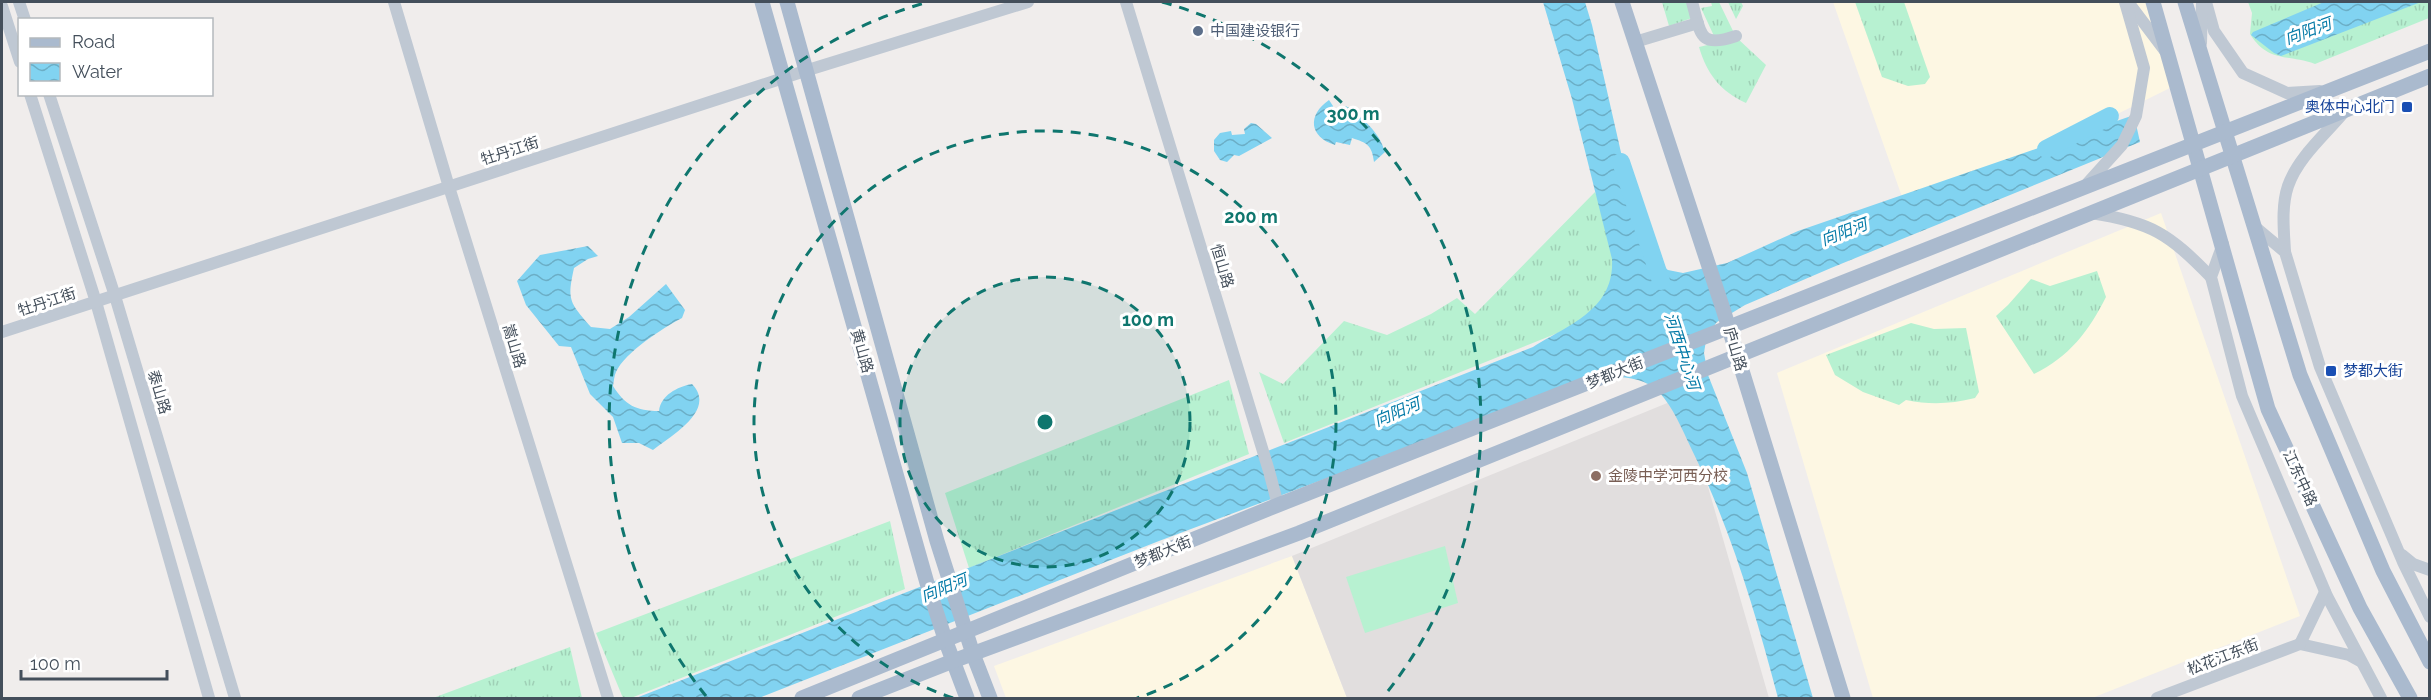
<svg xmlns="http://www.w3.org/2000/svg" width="2431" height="700" font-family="Raleway,'Noto Sans SC',sans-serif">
<defs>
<pattern id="grass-tufts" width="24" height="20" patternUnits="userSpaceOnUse" patternTransform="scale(1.5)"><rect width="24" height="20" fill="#b7f1d1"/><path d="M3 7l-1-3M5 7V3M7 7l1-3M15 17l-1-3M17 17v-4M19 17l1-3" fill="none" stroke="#9fd0b6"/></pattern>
<pattern id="water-waves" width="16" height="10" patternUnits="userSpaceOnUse" patternTransform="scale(1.5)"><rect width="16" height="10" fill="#81d3f1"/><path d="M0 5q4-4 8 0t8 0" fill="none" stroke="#6baec6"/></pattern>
</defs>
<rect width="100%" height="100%" fill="#f0edec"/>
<g fill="#fdf7e3">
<polygon points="1833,2 2148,2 2176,85 2006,169 1906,208"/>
<polygon points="2161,213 2300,616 2092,698 1873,698 1777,373"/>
<polygon points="1292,556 1347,698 1006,698 994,666"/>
</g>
<polygon fill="#e1dede" points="1682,397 1769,698 1347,698 1292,556"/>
<g fill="url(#grass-tufts)">
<polygon points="1662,2 1687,2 1692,18 1669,26"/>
<polygon points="1711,2 1719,2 1734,33 1714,36 1701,8 1712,6"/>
<polygon points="1728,2 1741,2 1743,6 1736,19"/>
<polygon points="1855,2 1904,2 1930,77 1925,84 1908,86 1882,77"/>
<path d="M 2248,2 L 2429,2 L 2429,18 L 2315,64 C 2288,54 2268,63 2250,34 L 2252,13 Z"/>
<path d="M 1737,38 L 1766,65 L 1746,103 C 1720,91 1707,74 1699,47 Z"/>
<polygon points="1595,192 1634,279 1620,308 1284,443 1259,372 1283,384 1344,321 1387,335 1431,314 1457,298 1475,314"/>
<path d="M 2097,271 L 2106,297 C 2089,331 2069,357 2034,374 L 1996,316 L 2008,305 L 2031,279 L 2050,286 Z"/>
<path d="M 1911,323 L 1934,329 L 1966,328 L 1979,392 L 1975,398 C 1950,404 1931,405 1906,400 L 1899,405 L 1863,392 L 1835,375 L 1826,355 Z"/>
<polygon points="1229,380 1249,454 969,568 945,493"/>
<polygon points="890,521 905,589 631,698 623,698 596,633"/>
<polygon points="570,647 582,698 433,698"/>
</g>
<polygon fill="#b7f1d1" points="1445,546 1458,603 1365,633 1346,577"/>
<g fill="url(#water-waves)">
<path d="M 1543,2 L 1585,2 L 1592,25 L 1640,236 L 1650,256 L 1668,270 L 1683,273 L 1727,263 L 1798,231 L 2134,115 L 2140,142 L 1831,268 L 1745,305 L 1717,322 L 1707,334 L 1704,353 L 1708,375 L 1747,473 L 1813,698 L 1778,698 C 1755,611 1731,529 1691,448 C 1682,429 1673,407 1659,392 C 1644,376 1614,375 1594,378 L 1159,541 L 759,698 L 636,698 L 1533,347 C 1569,325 1615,309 1612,259 L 1572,99 Z"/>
<polygon points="2324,2 2421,2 2281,56 2274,53 2251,35 2253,32"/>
<path d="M 1329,100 L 1333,106 L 1331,110 L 1334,117 L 1343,117 L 1345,112 L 1344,108 L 1346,106 C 1363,119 1379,131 1385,152 L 1374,162 C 1372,145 1367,143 1352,138 L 1350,145 L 1336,142 L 1335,145 C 1309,137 1307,115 1329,100 Z"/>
<polygon points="1251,123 1256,124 1272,138 1239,156 1234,155 1227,162 1220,160 1214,151 1214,140 1220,133 1231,131 1232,135 1245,134 1244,129"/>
<path d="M 588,246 L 598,256 L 588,259 L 574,268 C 567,300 569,302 591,327 L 610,329 L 629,317 L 666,284 L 685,310 L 682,318 C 663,328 625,352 616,372 C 614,376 614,381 613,386 C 625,405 636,411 659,411 C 661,395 677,387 692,384 C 717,410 672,435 653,450 L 639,443 L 622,443 L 613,417 L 590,394 L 571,347 L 559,346 L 526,305 L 517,281 L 540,255 Z"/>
</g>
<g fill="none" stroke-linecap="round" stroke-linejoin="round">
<g stroke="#81d3f1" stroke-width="18">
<polyline points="2046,149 2110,116"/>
<polyline points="1621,162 1661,281"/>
</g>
<g stroke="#bfc8d3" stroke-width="12">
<polyline points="19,2 25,20"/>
<polyline points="394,2 449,187 608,698"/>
<polyline points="1126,2 1269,471 1278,505"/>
<path d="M 1692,2 C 1701,33 1698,49 1736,36"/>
<polyline points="2128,2 2165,51"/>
<polyline points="2206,2 2214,31 2243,73 2287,93 2320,91"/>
<polyline points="2,6 20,62"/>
<polyline points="1635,42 1698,23"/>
<polyline points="2201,43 2202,2"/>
<polyline points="30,94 96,302 209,698"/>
<polyline points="49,94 115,296 235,698"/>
<polyline points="2085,186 2122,145 2136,116 2144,68 2125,2"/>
<path d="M 2091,213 C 2151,222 2169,234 2211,277"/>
<polyline points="2254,226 2285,252 2320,367 2403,562 2430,617"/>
<polyline points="2223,244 2211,277 2242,396 2327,596 2381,698"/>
<path d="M 2285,252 C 2284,231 2281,207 2288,186 C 2298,157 2326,134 2345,111"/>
<polyline points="2,332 808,70 1028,2"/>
<polyline points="2402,555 2413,564 2430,570"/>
<polyline points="2300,644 2349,655 2360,661"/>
<polyline points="2300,644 2325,592"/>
<polyline points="2157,698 2300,644"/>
</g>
<g stroke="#aabace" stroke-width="15">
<polyline points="762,2 927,583 946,642 967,698"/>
<polyline points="787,2 937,541 973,654 990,698"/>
<polyline points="1622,2 1723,309 1843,698"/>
<polyline points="2153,2 2268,409 2360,608 2410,698"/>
<polyline points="2185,2 2300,375 2383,571 2430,662"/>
<polyline points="802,698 1278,505 2430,51"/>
<polyline points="859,698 953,661 1299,533 2430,76"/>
</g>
</g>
<circle cx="1045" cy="422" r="145" fill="#0f766e" fill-opacity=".12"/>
<g fill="none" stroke="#0f766e" stroke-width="3" stroke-dasharray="10 8">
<circle cx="1045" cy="422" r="145"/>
<path d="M953 698A291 291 0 1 1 1137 698"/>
<path d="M706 696A436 436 0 0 1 928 2M1162 2A436 436 0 0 1 1384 696"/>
</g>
<circle fill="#5c6f8a" stroke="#fff" stroke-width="2" cx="1198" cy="31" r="6"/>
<g fill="#1a4fb4" stroke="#fff" stroke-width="2">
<rect x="2401" y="101" width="12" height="12" rx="3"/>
<rect x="2325" y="365" width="12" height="12" rx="3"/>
</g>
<circle fill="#8d6e63" stroke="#fff" stroke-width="2" cx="1596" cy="476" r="6"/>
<g text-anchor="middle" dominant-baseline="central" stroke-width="6" stroke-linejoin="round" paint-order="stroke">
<g font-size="15" fill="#4e5e75" stroke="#fff" text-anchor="start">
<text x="1210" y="31">中国建设银行</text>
</g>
<g font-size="15" fill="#164399" stroke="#fff" text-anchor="end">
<text x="2395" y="107">奥体中心北门</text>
<text x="2343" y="371" text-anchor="start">梦都大街</text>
</g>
<g font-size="15" fill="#444f5b" stroke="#fff">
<text transform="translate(510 151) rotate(-18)">牡丹江街</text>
<text transform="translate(1222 266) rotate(73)">恒山路</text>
<text transform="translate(47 302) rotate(-18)">牡丹江街</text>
<text transform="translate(514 346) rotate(73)">嵩山路</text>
<text transform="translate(1735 349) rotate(73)">庐山路</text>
<text transform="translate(862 351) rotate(74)">黄山路</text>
<text transform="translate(1615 373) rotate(-22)">梦都大街</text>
<text transform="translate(159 392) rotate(73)">泰山路</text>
<text transform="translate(2300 478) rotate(65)">江东中路</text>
<text transform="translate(1163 552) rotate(-22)">梦都大街</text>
<text transform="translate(2223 657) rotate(-21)">松花江东街</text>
</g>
<g font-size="15" fill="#785e54" stroke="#fff" text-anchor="start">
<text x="1608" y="476">金陵中学河西分校</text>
</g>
<g font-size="16" font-style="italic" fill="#047aa7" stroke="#fff">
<text transform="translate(2308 31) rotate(-20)">向阳河</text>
<text transform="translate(1844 232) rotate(-21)">向阳河</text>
<text transform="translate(1682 351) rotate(72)">河西中心河</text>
<text transform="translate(1397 412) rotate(-23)">向阳河</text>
<text transform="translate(944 588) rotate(-22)">向阳河</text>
</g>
</g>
<circle cx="1045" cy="422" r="9" fill="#0f766e" stroke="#fff" stroke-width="3"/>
<g font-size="18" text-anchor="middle" font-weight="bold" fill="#0f766e" stroke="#fff" stroke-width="6" stroke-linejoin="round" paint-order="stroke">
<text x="1353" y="120">300 m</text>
<text x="1251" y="223">200 m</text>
<text x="1148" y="326">100 m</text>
</g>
<rect width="2431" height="700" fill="none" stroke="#444f5b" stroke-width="6"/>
<rect x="18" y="18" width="195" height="78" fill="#ffffff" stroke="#b4b9bd" stroke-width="1.5"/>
<rect x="30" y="38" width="30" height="9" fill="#aabace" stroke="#b4b9bd" stroke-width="1.5"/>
<text x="72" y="48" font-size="18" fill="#444f5b">Road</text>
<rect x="30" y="63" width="30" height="18" fill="url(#water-waves)" stroke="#b4b9bd" stroke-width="1.5"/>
<text x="72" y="78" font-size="18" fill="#444f5b">Water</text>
<path d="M21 670v9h146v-9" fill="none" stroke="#444f5b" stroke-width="3"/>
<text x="30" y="670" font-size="18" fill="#444f5b" stroke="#ffffff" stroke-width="4.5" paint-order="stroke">100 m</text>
</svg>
